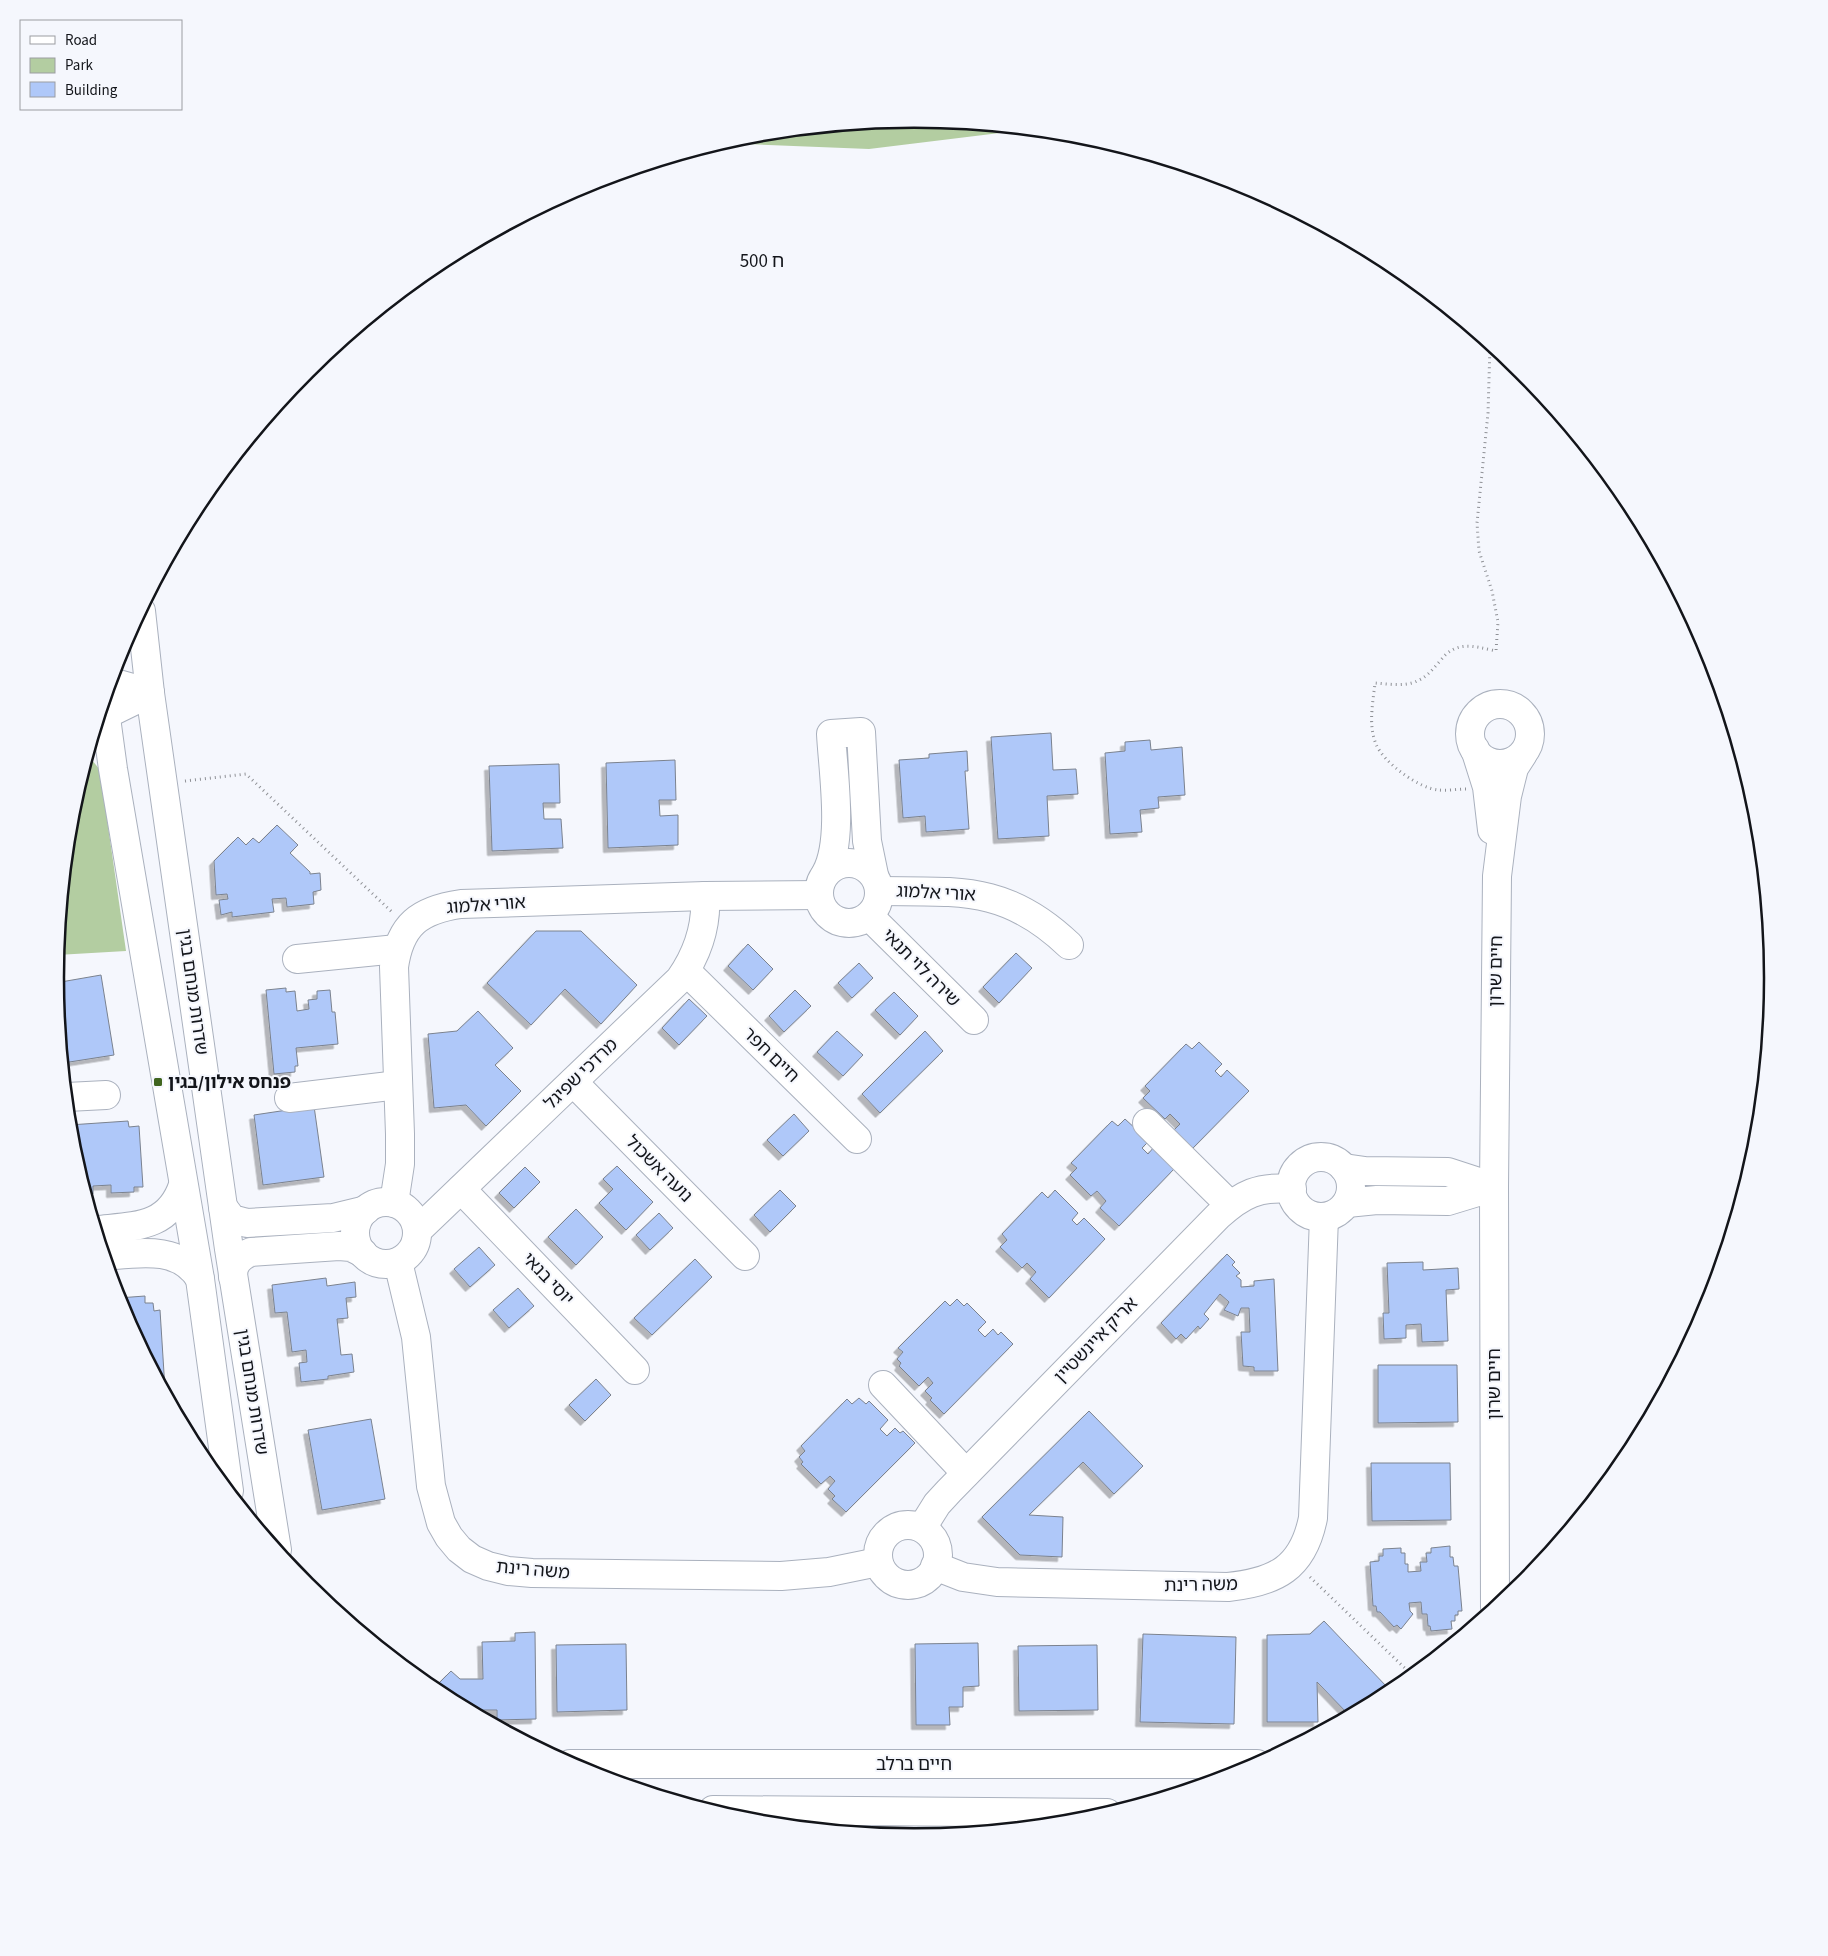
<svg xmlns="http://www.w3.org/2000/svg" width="1828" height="1956" font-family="'Source Sans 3','Noto Sans Hebrew',sans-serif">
<defs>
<filter id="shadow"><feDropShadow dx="-4.5" dy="4.5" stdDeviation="0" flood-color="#0004"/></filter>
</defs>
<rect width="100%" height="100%" fill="#f5f7fd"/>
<g fill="#b3cda1">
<polygon points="914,119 1025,130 869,149 722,143 747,135"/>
<polygon points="88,755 100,770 126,951 57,955 72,810"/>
</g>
<g fill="#afc8f9" stroke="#7b828e" filter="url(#shadow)">
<polygon points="1051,733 1053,770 1076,769 1078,794 1047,796 1049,836 998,839 991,737"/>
<polygon points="1150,740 1151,750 1182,747 1185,795 1158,797 1159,808 1140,810 1142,832 1110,834 1105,753 1125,751 1125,742"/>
<polygon points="967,751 968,771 965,771 969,829 926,832 925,816 903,818 899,760 929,758 929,754"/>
<polygon points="675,760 676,800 659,800 660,816 678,815 678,845 608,848 606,763"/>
<polygon points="559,764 560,803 543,803 544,819 561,819 563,848 492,851 489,766"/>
<polygon points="277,825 298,845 290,853 310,872 310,874 320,873 321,890 313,892 314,904 287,907 286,898 272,899 274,912 232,917 232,912 221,915 219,900 228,899 227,894 216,895 214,861 238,837 246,845 253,838 259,843"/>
<polygon points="536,931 581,931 637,985 601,1024 565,989 531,1025 487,983"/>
<polygon points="748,944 773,969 753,990 728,966"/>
<polygon points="1016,953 1032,968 999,1003 983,987"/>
<polygon points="859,963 873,978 852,998 838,983"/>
<polygon points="101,975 114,1055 63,1063 55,983"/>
<polygon points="286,988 286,992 295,991 297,1011 309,1009 308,1000 317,999 317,991 330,990 332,1012 335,1012 338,1044 296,1048 298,1066 295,1066 295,1072 274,1074 266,990"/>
<polygon points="795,990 811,1006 784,1032 769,1016"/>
<polygon points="894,992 918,1016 900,1035 875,1010"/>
<polygon points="689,999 707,1016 679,1045 662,1028"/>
<polygon points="478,1011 513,1048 495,1065 521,1091 486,1126 466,1105 434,1108 428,1034 457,1031"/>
<polygon points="837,1031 863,1055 843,1076 817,1052"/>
<polygon points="925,1031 943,1051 880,1113 862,1094"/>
<polygon points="1199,1042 1222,1064 1215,1071 1221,1077 1227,1070 1249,1091 1192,1149 1173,1131 1180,1124 1170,1114 1165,1119 1143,1098 1150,1091 1145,1086 1186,1044 1192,1049"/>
<polygon points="314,1106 324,1177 263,1185 254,1115"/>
<polygon points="794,1114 809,1131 783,1156 767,1140"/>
<polygon points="1125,1119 1149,1141 1142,1148 1148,1154 1154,1147 1175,1168 1119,1226 1100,1208 1106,1201 1097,1191 1091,1196 1070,1175 1077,1168 1071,1163 1112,1121 1118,1126"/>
<polygon points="128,1121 129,1127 139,1126 143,1187 134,1187 134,1192 111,1193 111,1185 93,1186 93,1194 86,1194 71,1145 69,1125"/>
<polygon points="617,1166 653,1202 626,1230 599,1203 613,1189 603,1179"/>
<polygon points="525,1167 540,1182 514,1208 499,1193"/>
<polygon points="780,1190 796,1206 770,1232 754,1215"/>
<polygon points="1055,1190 1078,1213 1072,1220 1077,1225 1084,1218 1105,1239 1049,1298 1030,1279 1036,1272 1027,1263 1022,1268 1000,1247 1007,1240 1002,1234 1042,1192 1048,1198"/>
<polygon points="576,1209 603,1237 576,1265 548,1237"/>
<polygon points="659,1213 673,1228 650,1250 636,1235"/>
<polygon points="479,1247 495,1265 470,1287 454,1269"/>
<polygon points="1227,1254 1235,1262 1232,1265 1240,1273 1236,1276 1241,1280 1241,1287 1254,1286 1254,1281 1274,1279 1278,1371 1254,1371 1254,1367 1243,1366 1241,1332 1250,1332 1249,1308 1241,1308 1238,1316 1224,1310 1229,1302 1220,1294 1204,1314 1209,1319 1200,1329 1198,1326 1186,1339 1181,1334 1176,1339 1161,1323"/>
<polygon points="695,1259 712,1277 652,1335 634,1318"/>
<polygon points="1423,1262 1423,1270 1458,1268 1459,1289 1446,1290 1448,1341 1422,1342 1421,1324 1406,1325 1406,1338 1384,1339 1383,1313 1389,1313 1387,1263"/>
<polygon points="326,1278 327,1286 355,1282 356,1297 346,1298 348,1318 337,1319 341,1355 352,1354 354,1372 328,1376 328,1379 301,1382 299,1363 307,1362 306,1350 292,1352 287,1312 275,1313 272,1285"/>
<polygon points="518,1288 534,1306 509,1328 493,1310"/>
<polygon points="145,1296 145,1303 153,1303 154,1311 160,1310 165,1389 120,1306 118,1298"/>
<polygon points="957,1299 964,1306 967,1303 986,1322 978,1330 985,1337 993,1329 998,1335 1001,1332 1013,1344 944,1414 930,1400 932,1398 925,1391 933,1383 928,1377 919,1386 899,1366 901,1363 897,1359 903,1352 898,1348 945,1301 950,1306"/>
<polygon points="1378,1365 1457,1365 1458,1422 1378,1423"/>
<polygon points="596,1379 611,1395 585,1421 569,1405"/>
<polygon points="859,1398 866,1404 869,1401 888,1420 880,1429 887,1436 895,1428 900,1433 903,1431 915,1443 846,1512 832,1499 835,1496 828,1489 835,1481 830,1476 821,1484 801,1464 803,1462 799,1457 805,1451 801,1446 847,1399 852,1404"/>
<polygon points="1089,1411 1143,1466 1114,1494 1083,1462 1029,1515 1063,1517 1062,1557 1020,1555 982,1517"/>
<polygon points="371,1419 385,1499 322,1510 308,1430"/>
<polygon points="1371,1463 1450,1463 1451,1520 1372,1521"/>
<polygon points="1450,1546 1450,1557 1453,1557 1454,1566 1458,1566 1462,1611 1458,1611 1458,1615 1455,1615 1455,1621 1451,1621 1452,1629 1431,1631 1430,1626 1428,1626 1427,1614 1422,1614 1421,1602 1409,1603 1410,1611 1413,1614 1401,1629 1397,1625 1394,1627 1380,1612 1377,1612 1376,1606 1373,1606 1370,1562 1379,1561 1379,1556 1383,1556 1383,1549 1401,1548 1401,1553 1405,1553 1405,1564 1408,1564 1408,1572 1421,1571 1420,1562 1427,1562 1426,1553 1431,1553 1431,1548"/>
<polygon points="1324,1621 1388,1688 1375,1701 1349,1715 1317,1682 1318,1722 1267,1722 1267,1635 1310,1634"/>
<polygon points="535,1632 536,1719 497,1720 497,1710 470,1710 433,1689 451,1671 460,1679 483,1679 482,1642 515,1641 515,1633"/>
<polygon points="1143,1634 1236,1637 1234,1724 1140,1722"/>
<polygon points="978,1643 979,1686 963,1687 963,1707 949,1707 950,1725 916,1725 915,1644"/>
<polygon points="626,1644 627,1710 557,1712 556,1645"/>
<polygon points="1097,1645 1098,1710 1019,1711 1018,1646"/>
</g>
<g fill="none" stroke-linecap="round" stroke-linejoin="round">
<g stroke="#aab1be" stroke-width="30">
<g id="minor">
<polyline points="141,611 150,693 229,1249 277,1550"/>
<polyline points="111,682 150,693"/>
<polyline points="104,703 113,769 200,1279 229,1491"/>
<circle cx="1500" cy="734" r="30"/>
<polyline points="100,715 105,715 150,693"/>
<polyline points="1475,749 1487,787 1492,830"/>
<circle cx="849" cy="893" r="30"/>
<path d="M 826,873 C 844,840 833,772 831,734 L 861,732 L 867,841 L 874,875"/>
<path d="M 879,891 C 959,892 1006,885 1069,945"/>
<polyline points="869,916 974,1020"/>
<polyline points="297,959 397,949"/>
<polyline points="686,971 857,1139"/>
<polyline points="573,1082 745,1256"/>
<polyline points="67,1097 106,1095"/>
<polyline points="289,1098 398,1085"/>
<polyline points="1147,1123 1230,1205"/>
<circle cx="1321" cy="1187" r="30"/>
<polyline points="1344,1168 1365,1171 1448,1172 1494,1187"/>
<polyline points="461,1189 635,1370"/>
<circle cx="386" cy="1233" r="31"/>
<path d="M 394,1203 L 400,1164 L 400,1134 L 394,967 C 400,925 419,910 461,904 L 705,896 L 819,895"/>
<polyline points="1347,1203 1377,1200 1448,1201 1494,1187"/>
<polyline points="223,1207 232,1219 247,1223 333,1218 366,1210"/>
<path d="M 97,1230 C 135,1226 169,1228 183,1185"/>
<path d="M 417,1231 L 680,979 C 698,953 707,927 705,896"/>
<path d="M 105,1256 C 138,1253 180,1245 200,1279"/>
<polyline points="398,1262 416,1337 431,1486 441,1523 449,1537 459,1549 472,1559 488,1566 508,1571 532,1573 781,1576 829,1572 878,1562"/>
<path d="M 233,1277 C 232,1265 240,1256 251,1252 L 339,1246 L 351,1247 L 363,1253"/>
<polyline points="883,1385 966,1473"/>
<circle cx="908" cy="1555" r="30"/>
<path d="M 922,1528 L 937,1504 L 949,1491 L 1218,1216 C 1242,1194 1259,1186 1292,1189"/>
<path d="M 935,1566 L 963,1577 L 997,1582 L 1228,1587 C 1276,1582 1303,1568 1313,1518 L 1324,1217"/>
<polyline points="1495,1607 1494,1187 1497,876 1507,796 1514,768 1523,754"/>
<polyline points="570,1764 1257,1764"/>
<polyline points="713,1810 1107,1813"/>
</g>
</g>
<g stroke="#8f9196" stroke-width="3" stroke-dasharray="1 4" stroke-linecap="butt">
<polyline points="185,781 246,774 393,913"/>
<path d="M 1466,789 C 1457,789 1447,791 1439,790 C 1419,789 1383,762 1376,744 C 1368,725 1373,702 1375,683 C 1389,684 1405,687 1417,681 C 1427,677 1433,669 1440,661 C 1456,640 1473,646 1496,651 L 1498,622 L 1492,591 L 1479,551 L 1477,523 L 1488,413 L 1490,345"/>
<polyline points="1310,1577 1412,1675"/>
</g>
<use href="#minor" stroke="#fff" stroke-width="28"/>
</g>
<rect fill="#40651f" stroke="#f5f7fd" stroke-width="2" x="153" y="1077" width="10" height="10" rx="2.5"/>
<g text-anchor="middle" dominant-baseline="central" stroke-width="4" stroke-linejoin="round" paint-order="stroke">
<g font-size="18" fill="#13151a" stroke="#f5f7fd">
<text transform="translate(936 893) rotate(3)">אורי אלמוג</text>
<text transform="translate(486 905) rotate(-4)">אורי אלמוג</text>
<text transform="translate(921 968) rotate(45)">שירה לוי תנאי</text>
<text transform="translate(1496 971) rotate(-89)">חיים שרון</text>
<text transform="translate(193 992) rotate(82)">שדרות מנחם בגין</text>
<text transform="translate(771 1055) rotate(44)">חיים חפר</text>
<text transform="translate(581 1074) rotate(-44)">מרדכי שפיגל</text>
<text transform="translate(659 1169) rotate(45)">נועה אשכול</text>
<text transform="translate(548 1279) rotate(46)">יוסי בנאי</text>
<text transform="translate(1096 1340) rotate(-46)">אריק איינשטיין</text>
<text transform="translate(1494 1384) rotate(-90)">חיים שרון</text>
<text transform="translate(252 1392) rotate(81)">שדרות מנחם בגין</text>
<text transform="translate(533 1570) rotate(5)">משה רינת</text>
<text transform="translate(1201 1585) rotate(-1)">משה רינת</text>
<text x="914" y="1764">חיים ברלב</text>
</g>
<g font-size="18" font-weight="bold" fill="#13151a" stroke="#f5f7fd" text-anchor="start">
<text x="168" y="1082">פנחס אילון/בגין</text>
</g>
<g font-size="19" fill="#13151a" stroke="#f5f7fd">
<text x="762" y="261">ח 500</text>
</g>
</g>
<path d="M0 0H1828V1956H0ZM64 978a850 850 0 1 1 1700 0a850 850 0 1 1-1700 0Z" fill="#f5f7fd" fill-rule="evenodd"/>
<path fill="none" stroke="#13151a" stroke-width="2.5" d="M64 978a850 850 0 1 1 1700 0a850 850 0 1 1-1700 0Z"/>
<rect x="20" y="20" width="162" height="90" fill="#f5f7fd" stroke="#9b9da2"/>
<rect x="30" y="36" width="25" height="8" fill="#ffffff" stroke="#9b9da2"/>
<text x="65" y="45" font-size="15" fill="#13151a">Road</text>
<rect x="30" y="58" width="25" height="15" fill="#b3cda1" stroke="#9b9da2"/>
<text x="65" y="70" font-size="15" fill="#13151a">Park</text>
<rect x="30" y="82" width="25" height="15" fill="#afc8f9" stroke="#9b9da2"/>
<text x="65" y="95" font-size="15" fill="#13151a">Building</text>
</svg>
